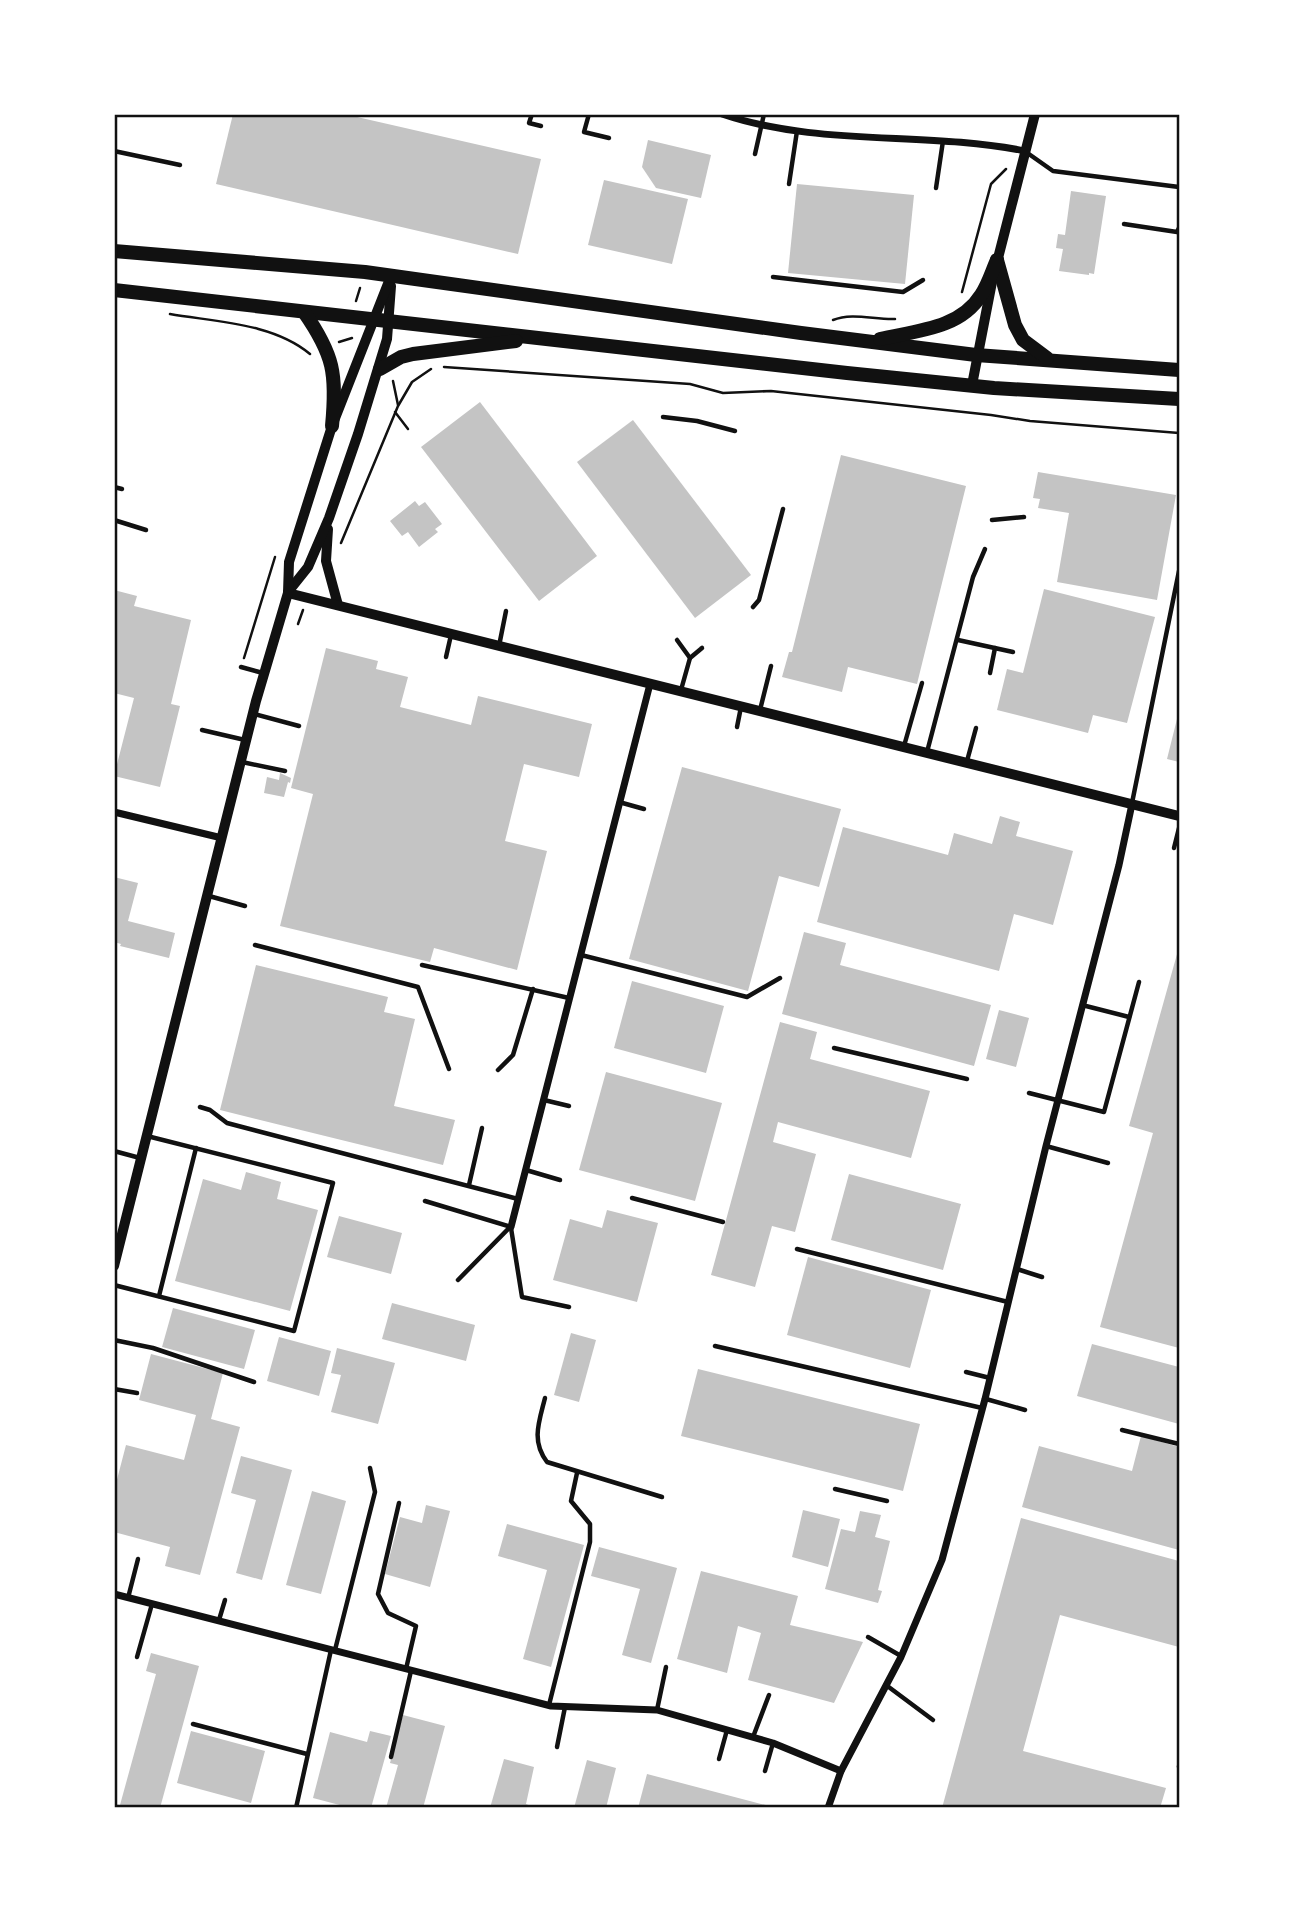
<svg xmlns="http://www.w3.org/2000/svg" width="1293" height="1922" font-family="'Archivo Narrow',sans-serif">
<rect width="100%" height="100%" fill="#fff"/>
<g fill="#c4c4c4">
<polygon points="233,114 344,114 541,159 518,254 216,184"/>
<polygon points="648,140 711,155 701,198 656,188 642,167"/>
<polygon points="604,180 688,199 672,264 588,245"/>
<polygon points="797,184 914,195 905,284 788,273"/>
<polygon points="1071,191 1106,196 1094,274 1089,273 1089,275 1059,271 1063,249 1056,248 1058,234 1065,235"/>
<polygon points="480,402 597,556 539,601 421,447"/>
<polygon points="633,420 751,575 695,618 577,462"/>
<polygon points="841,455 966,486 917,684 848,667 842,692 782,677 789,652 792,652"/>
<polygon points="1038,472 1176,495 1157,600 1057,582 1069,513 1038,508 1040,499 1033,498"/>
<polygon points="415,501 419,506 425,502 442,524 435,529 438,532 419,547 408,532 402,536 390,521"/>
<polygon points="1044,589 1155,617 1127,723 1093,715 1088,733 997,710 1007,669 1023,673"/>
<polygon points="114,590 137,596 134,606 191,620 171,704 180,706 160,787 114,776 134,698 114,693"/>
<polygon points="326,648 378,661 376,669 408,677 400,707 471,725 478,696 592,724 579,777 524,764 505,841 547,851 517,970 434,948 430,962 280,926 313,794 291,788"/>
<polygon points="1178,715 1179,715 1179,762 1167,759"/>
<polygon points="682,767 841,809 819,887 779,876 748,991 629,959"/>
<polygon points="280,773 291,778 290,783 288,782 284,797 264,793 267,777 279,780"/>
<polygon points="1000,816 1020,822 1016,836 1073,851 1053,925 1014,914 999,971 817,922 843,827 948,855 954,833 992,844"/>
<polygon points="114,877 138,883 128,921 175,933 169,958 120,946 121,944 114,942"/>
<polygon points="804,932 846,943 840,965 991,1005 974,1066 782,1014"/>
<polygon points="1179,947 1179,1348 1100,1327 1153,1133 1129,1126"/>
<polygon points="256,965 388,997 384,1012 415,1019 394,1106 455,1120 443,1165 220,1110"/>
<polygon points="632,981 724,1006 706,1073 614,1048"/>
<polygon points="999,1010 1029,1018 1016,1067 986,1059"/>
<polygon points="780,1022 817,1032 810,1059 930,1091 911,1158 778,1122 773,1142 816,1154 795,1232 772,1226 755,1287 711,1275"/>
<polygon points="606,1072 722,1103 695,1201 579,1170"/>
<polygon points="246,1172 281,1182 277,1199 318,1210 290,1311 175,1281 203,1179 241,1190"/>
<polygon points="849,1174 961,1204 943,1270 831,1240"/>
<polygon points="607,1210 658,1223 637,1302 553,1280 570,1219 602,1228"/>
<polygon points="339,1216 402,1233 391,1274 327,1257"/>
<polygon points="808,1257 931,1290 910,1368 787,1335"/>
<polygon points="392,1303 475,1325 466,1361 382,1339"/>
<polygon points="173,1308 255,1330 244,1369 162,1347"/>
<polygon points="571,1333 596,1340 579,1402 554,1395"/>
<polygon points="279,1337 331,1351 319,1396 267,1381"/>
<polygon points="1092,1344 1179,1367 1179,1424 1077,1396"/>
<polygon points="337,1348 395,1363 378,1424 331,1412 341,1375 331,1373"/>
<polygon points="151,1354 223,1373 211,1419 240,1427 200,1575 165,1566 170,1547 114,1532 114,1491 126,1445 184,1460 196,1415 139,1400"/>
<polygon points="698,1369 920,1424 903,1491 681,1436"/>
<polygon points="1141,1436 1179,1447 1179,1550 1022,1507 1039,1446 1132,1471"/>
<polygon points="241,1456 292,1470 262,1580 236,1573 256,1500 231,1493"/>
<polygon points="312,1491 346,1501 321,1594 286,1585"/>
<polygon points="426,1505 450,1511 430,1587 385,1574 400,1517 422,1523"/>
<polygon points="803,1510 840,1519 828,1567 792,1557"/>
<polygon points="860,1511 881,1515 875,1537 890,1541 878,1590 882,1591 878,1603 825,1589 841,1529 855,1532"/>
<polygon points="1021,1518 1179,1561 1179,1647 1060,1615 1023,1751 1166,1788 1160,1808 942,1808"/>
<polygon points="507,1524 584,1545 551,1667 523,1659 547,1570 498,1556"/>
<polygon points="599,1547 677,1568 651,1663 622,1655 640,1589 591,1576"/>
<polygon points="701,1571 798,1596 790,1625 863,1642 834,1703 748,1680 761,1633 738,1626 727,1673 677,1659"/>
<polygon points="151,1653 199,1666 160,1808 114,1808 114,1804 120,1805 156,1674 146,1671"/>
<polygon points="403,1715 445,1726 423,1808 386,1808 398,1765 390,1763"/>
<polygon points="191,1731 265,1751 251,1803 177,1783"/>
<polygon points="370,1731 391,1736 371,1808 351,1808 313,1798 330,1732 367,1742"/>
<polygon points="504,1759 534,1767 526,1804 536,1808 490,1808"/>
<polygon points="587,1760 616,1768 606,1808 574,1808"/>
<polygon points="647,1774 773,1807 772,1808 638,1808"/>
</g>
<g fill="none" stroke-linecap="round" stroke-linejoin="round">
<g stroke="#111" stroke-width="2.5">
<polyline points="962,292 991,184 1006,169"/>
<polyline points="356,301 360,288"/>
<path d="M 170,314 C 216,322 273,323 310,354"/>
<path d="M 833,320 C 852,312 875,320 895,319"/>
<polyline points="339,342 352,338"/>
<polyline points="444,367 690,384 723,393 771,391 991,415 1030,421 1179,433"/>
<polyline points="393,381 398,405"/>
<polyline points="395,412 408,429"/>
<polyline points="341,543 398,406 412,382 431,369"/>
<polyline points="298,624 303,610"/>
<polyline points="244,658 275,557"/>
</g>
<g stroke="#111" stroke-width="4.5">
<polyline points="532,114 529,123 541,126"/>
<polyline points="589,114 584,132 609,138"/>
<polyline points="114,151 180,165"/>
<polyline points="1026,152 1053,171 1179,187"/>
<polyline points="755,154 764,114"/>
<polyline points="789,184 797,131"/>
<polyline points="936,188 943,141"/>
<polyline points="1124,224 1177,232 1179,228"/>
<polyline points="773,277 903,292 923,280"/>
<polyline points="663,417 697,421 735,431"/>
<polyline points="114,487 122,489"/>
<polyline points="114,520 146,530"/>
<polyline points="992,520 1024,517"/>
<polyline points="753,607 759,600 783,509"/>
<polyline points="677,640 690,658 681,690"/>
<polyline points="958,640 1013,652"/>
<polyline points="499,646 506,611"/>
<polyline points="446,657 451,635"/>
<polyline points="690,658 702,648"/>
<polyline points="241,667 263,673"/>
<polyline points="990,673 995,648"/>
<polyline points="760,710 771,666"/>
<polyline points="254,714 299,726"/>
<polyline points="737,727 741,707"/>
<polyline points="202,730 245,740"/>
<polyline points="904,746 922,683"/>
<polyline points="927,752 973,577 985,549"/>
<polyline points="967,761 976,728"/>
<polyline points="242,762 285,771"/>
<polyline points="619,802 644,809"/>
<polyline points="1132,803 1179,571"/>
<polyline points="1174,848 1179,828"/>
<polyline points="209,896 245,906"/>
<polyline points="255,945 418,987 449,1069"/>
<polyline points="581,955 747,997 780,978"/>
<polyline points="422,965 569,998"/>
<polyline points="1082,1005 1129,1017"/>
<polyline points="834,1048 967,1079"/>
<polyline points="498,1070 513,1055 533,989"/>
<polyline points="1029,1093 1104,1112 1139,982"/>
<polyline points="544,1100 569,1106"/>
<polyline points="200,1107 210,1110 227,1123 518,1199"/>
<polyline points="1046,1146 1108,1163"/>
<polyline points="114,1151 140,1158"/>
<polyline points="526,1170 560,1180"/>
<polyline points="469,1185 482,1128"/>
<polyline points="632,1198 723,1222"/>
<polyline points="425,1201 511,1227"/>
<polyline points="511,1228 522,1297 569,1307"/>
<polyline points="797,1249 1008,1302"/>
<polyline points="1017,1269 1042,1277"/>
<polyline points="458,1280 510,1227"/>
<polyline points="114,1285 294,1331 333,1183 147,1136"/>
<polyline points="159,1296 196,1148"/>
<polyline points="114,1340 153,1348 254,1382"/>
<polyline points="715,1346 982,1408"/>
<polyline points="966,1372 990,1378"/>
<polyline points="114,1389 137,1393"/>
<path d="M 545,1398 C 539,1422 531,1441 547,1462 L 662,1497"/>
<polyline points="986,1399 1025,1410"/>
<polyline points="1122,1430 1179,1444"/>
<polyline points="835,1489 887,1501"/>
<polyline points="399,1503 378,1594 388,1613 416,1626 406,1669"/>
<polyline points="128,1598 138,1559"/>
<polyline points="219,1620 225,1600"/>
<polyline points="868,1637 901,1656"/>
<polyline points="335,1650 375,1492 370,1468"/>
<polyline points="137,1657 152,1604"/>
<polyline points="886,1685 933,1720"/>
<polyline points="549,1705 590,1542 590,1524 571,1501 577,1473"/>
<polyline points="657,1710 666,1667"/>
<polyline points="193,1724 307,1754"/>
<polyline points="753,1737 769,1695"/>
<polyline points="557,1747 565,1707"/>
<polyline points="391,1757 411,1671"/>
<polyline points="719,1759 727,1730"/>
<polyline points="1179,1766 1179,1767"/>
<polyline points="765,1771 773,1743"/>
<polyline points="296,1808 331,1650"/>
</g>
<g stroke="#111" stroke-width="7">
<path d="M 722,114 C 819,147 925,131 1025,151"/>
<polyline points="114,812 222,838"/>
<polyline points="511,1227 650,684"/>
<polyline points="114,1594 551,1706 657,1710 773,1743 841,1771"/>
<polyline points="828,1808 841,1771 901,1657 942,1560 985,1399 1046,1146 1119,865 1132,804"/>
</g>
<g stroke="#111" stroke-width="10">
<polyline points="996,266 1035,114"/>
<polyline points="972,385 992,282"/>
<polyline points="328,529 326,561 338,605"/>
<polyline points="288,592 308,567 329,518 358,434 387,339 391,286"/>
<polyline points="288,593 1179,816"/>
<polyline points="114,1266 256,701 288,593 289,562 332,426 391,276"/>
</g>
<g stroke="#111" stroke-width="14">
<polyline points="114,251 365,272 801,333 976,355 1179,370"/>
<polyline points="997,260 1015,325 1023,340 1047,358"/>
<polyline points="114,290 847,373 994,388 1179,399"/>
<path d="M 304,312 C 334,355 337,374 332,426"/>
<path d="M 880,339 C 915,331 960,329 981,295 C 988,285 992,271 997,260"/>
<polyline points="380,369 401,357 413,354 516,341"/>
</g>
</g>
<rect width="1293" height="1922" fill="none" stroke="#ffffff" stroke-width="231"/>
<rect x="116" y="116" width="1062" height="1690" fill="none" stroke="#111" stroke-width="2.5"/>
</svg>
